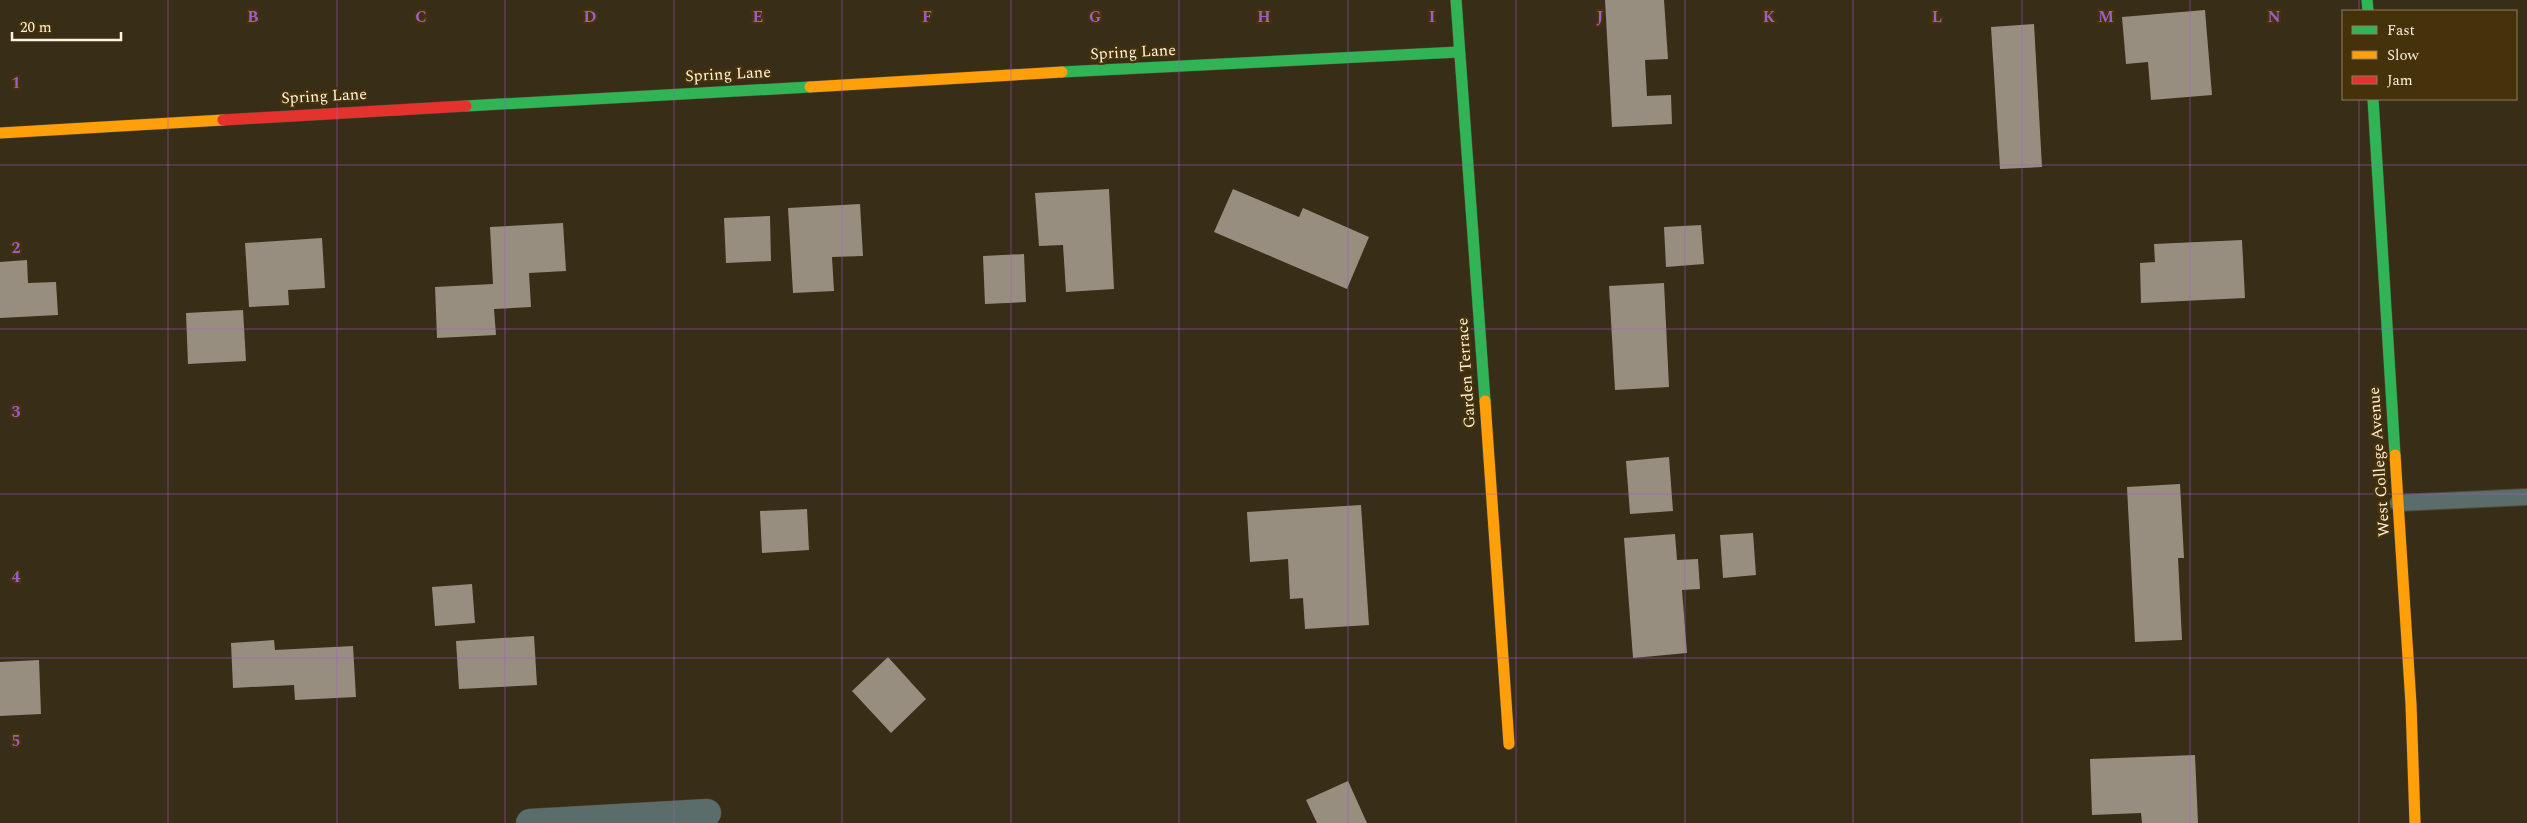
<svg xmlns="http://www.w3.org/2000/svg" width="2527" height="823" font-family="Spectral,serif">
<rect width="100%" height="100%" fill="#382d17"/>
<g fill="#988e80">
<polygon points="1605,0 1664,0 1668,59 1645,60 1647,96 1671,95 1672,124 1612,127"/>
<polygon points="2205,10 2212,95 2151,100 2148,62 2126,64 2122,17"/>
<polygon points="2034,24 2042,167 2000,169 1991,27"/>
<polygon points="1109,189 1114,289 1066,292 1063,245 1039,246 1035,193"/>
<polygon points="1233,189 1299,217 1303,208 1369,237 1347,289 1214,232"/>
<polygon points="860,204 863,256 832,257 834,291 793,293 788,208"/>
<polygon points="770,216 771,261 726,263 724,218"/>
<polygon points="563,223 566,271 529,273 531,307 494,309 496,335 437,338 435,287 493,284 490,227"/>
<polygon points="1701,225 1704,264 1666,267 1664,227"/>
<polygon points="322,238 325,288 288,290 289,305 249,307 245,243"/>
<polygon points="2242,240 2245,298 2141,303 2140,263 2155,262 2154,244"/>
<polygon points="1024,254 1026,302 985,304 983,256"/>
<polygon points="27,260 28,283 56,282 58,315 0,318 0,262"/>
<polygon points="1664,283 1669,387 1615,390 1609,286"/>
<polygon points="243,310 246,361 188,364 186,313"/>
<polygon points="1669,457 1673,511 1630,514 1626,461"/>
<polygon points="2180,484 2184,558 2178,558 2182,640 2135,642 2127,487"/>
<polygon points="1361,505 1369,625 1305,629 1303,598 1290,599 1288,559 1250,562 1247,512"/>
<polygon points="807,509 809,550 762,553 760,511"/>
<polygon points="1753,533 1756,575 1723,578 1720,535"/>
<polygon points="1675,534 1677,560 1698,559 1700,589 1682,590 1687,653 1633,658 1624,538"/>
<polygon points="472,584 475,623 435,626 432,587"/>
<polygon points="534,636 537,685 459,689 456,641"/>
<polygon points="274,640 275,650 353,646 356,697 295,700 294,685 233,688 231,643"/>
<polygon points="888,657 926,699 891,733 852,691"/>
<polygon points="39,660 41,714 0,716 0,662"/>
<polygon points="2195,755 2198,823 2142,823 2141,813 2092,815 2090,759"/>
<polygon points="1348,781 1367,823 1317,823 1306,800"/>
</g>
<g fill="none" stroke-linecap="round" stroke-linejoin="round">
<g stroke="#514835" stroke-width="18">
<polyline id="lane" points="2398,503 2527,497"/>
</g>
<g stroke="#514835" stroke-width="29">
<polyline id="street" points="530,823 707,813"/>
</g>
<g stroke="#514835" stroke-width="12">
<g id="fast">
<polyline points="1456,0 1485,401"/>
<polyline points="2367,0 2368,11"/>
<polyline points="1062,72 1459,52"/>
<polyline points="2373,99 2395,455"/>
<polyline points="466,106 810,87"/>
</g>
</g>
<g stroke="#514835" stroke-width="12">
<g id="slow">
<polyline points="810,87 1062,72"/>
<polyline points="0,133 223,120"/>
<polyline points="1485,401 1509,744"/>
<polyline points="2395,455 2411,704 2415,823"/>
</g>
</g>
<g stroke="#514835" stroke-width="12">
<polyline id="jam" points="223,120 466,106"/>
</g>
<use href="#lane" stroke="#5a6d6a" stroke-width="16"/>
<use href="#street" stroke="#5a6d6a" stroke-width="28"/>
<use href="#fast" stroke="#30b455" stroke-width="11"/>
<use href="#slow" stroke="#ff9f0a" stroke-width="11"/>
<use href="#jam" stroke="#e5322d" stroke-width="11"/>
</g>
<path fill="none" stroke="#9c5ec7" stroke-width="1" stroke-opacity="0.55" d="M 168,0 L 168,823M 337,0 L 337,823M 505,0 L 505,823M 674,0 L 674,823M 842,0 L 842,823M 1011,0 L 1011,823M 1179,0 L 1179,823M 1348,0 L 1348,823M 1516,0 L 1516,823M 1685,0 L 1685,823M 1853,0 L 1853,823M 2022,0 L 2022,823M 2190,0 L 2190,823M 2359,0 L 2359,11M 2359,99 L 2359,823M 0,165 L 2527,165M 0,329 L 2527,329M 0,494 L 2527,494M 0,658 L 2527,658"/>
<g text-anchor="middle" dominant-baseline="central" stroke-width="5" stroke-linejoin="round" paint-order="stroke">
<g font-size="16" fill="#fff2de" stroke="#45310a">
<text transform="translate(1133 52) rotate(-3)">Spring Lane</text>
<text transform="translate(728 74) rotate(-3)">Spring Lane</text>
<text transform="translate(324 96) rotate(-3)">Spring Lane</text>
<text transform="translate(1466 373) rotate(-94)">Garden Terrace</text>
<text transform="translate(2379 462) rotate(-94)">West College Avenue</text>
</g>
</g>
<g font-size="16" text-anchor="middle" font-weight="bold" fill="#9c5ec7" stroke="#45310a" stroke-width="5" stroke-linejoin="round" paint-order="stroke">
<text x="253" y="22">B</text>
<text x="421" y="22">C</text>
<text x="590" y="22">D</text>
<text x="758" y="22">E</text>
<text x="927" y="22">F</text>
<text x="1095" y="22">G</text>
<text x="1264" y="22">H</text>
<text x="1432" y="22">I</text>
<text x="1600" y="22">J</text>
<text x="1769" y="22">K</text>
<text x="1937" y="22">L</text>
<text x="2106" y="22">M</text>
<text x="2274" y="22">N</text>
<text x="16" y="88">1</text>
<text x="16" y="253">2</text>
<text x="16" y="417">3</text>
<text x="16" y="582">4</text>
<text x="16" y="746">5</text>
</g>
<rect x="2342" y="10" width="175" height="90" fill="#45310a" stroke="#8f7e5f"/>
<rect x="2352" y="26" width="25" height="8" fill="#30b455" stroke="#8f7e5f"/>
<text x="2387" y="35" font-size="15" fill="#fff2de">Fast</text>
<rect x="2352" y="51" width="25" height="8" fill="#ff9f0a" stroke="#8f7e5f"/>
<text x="2387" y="60" font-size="15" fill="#fff2de">Slow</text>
<rect x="2352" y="76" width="25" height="8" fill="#e5322d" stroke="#8f7e5f"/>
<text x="2387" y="85" font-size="15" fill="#fff2de">Jam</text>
<path d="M12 32v8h109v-8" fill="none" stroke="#fff2de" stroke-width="2.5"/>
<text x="20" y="32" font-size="15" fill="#fff2de" stroke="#45310a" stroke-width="4" paint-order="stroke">20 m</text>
</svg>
